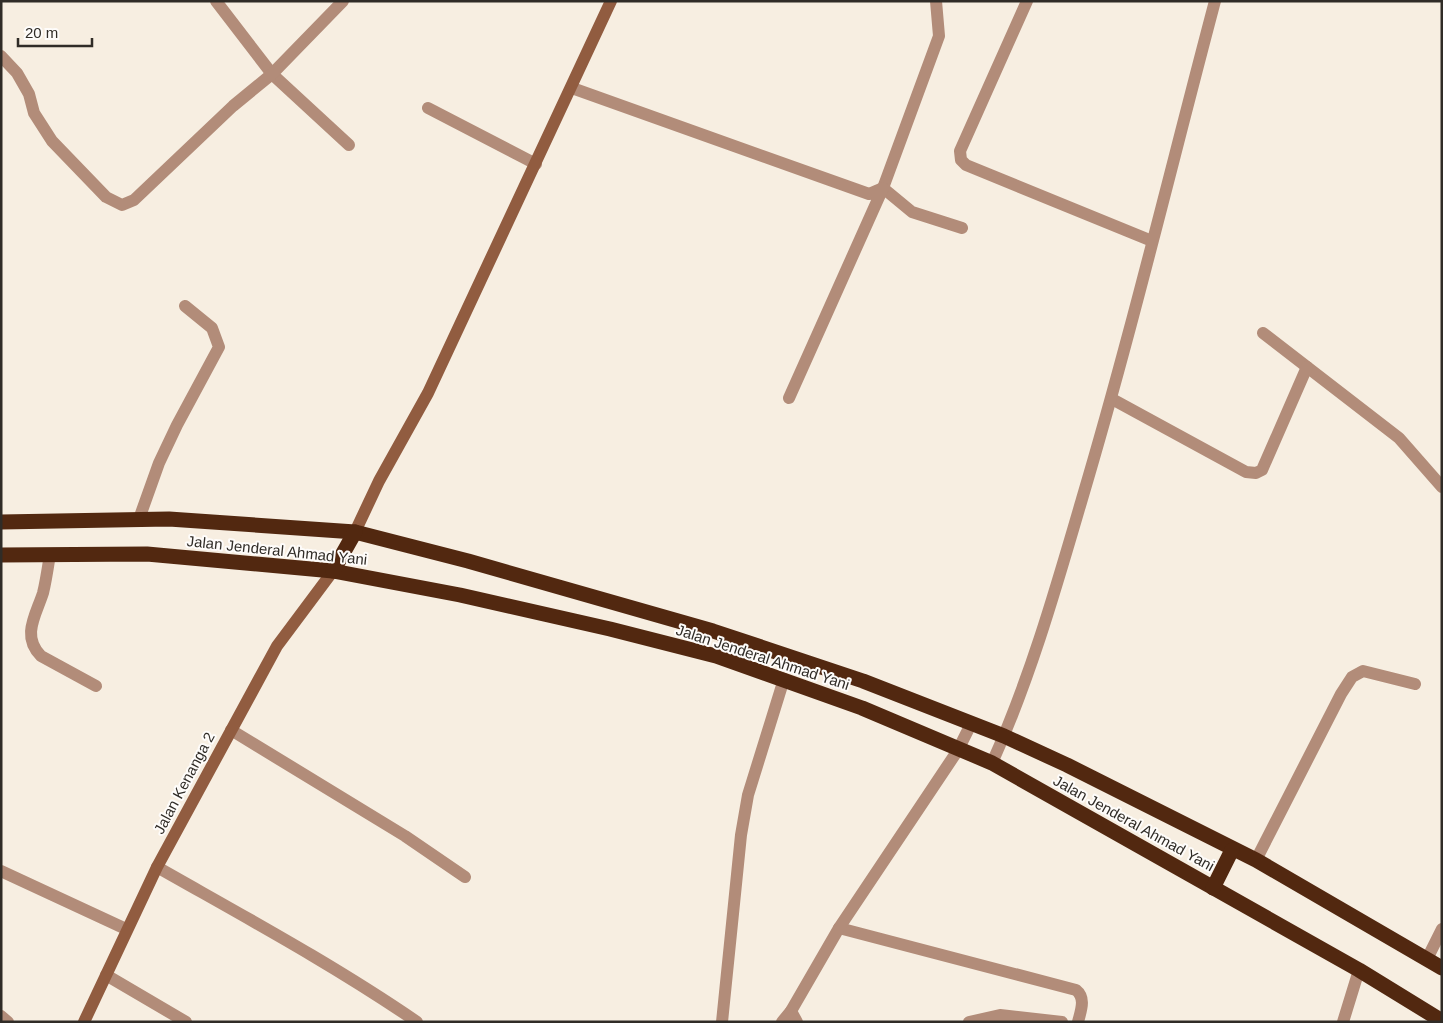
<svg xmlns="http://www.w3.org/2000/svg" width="1443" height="1023" font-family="Helvetica,sans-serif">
<rect width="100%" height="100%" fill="#f7eee1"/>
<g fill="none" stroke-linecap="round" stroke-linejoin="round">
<g stroke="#b28c79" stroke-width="12">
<polyline points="216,1 272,74 349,145"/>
<polyline points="936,1 939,36 883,188 912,212 962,228"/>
<polyline points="1027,1 960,151 961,160 966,165 1152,241"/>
<polyline points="1,56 17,73 29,94 34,113 52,141 106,197 122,205 134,200 233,106 272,74 343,1"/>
<polyline points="572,88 869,194 883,188 789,398"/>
<polyline points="428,108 536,164"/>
<polyline points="1263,333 1399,438 1442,487"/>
<polyline points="1112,399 1246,472 1256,473 1262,470 1307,367"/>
<polyline points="139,519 159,463 177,425 219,347 212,328 185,306"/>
<path d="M 50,554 C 48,567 46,581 43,593 C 36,615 21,636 41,656 L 96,686"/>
<polyline points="231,730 405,836 465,877"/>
<path d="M 992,763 C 1030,679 1056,588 1082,499 C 1131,334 1171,167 1215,1"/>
<polyline points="1256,860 1341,694 1352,677 1363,671 1415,684"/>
<path d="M 157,867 C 245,917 334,965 417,1022"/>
<polyline points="1,871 126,929"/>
<path d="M 839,928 L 1076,990 C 1086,998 1081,1010 1078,1022"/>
<polyline points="1427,959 1442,929"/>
<polyline points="106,975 186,1022"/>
<polyline points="791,1011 797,1022"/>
<polyline points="1,1016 8,1022"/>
<polyline points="722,1022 741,835 748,795 784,679"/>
<polyline points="782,1022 791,1011 839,928 958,750 971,724"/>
<polyline points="969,1022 1000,1015 1062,1022"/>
<polyline points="1343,1022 1359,970"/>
</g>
<g stroke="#915c40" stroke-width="12">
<polyline points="355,532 379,481 428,393 611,1"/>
<polyline points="84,1022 157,867 277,646 333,571"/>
</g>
<g stroke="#522810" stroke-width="15">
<polyline points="1,522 169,519 355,532 468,561 713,631 863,681 1004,736 1067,765 1256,860 1442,968"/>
<polyline points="1,555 147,554 333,571 460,595 610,629 716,656 862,708 992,763 1359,970 1442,1021"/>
<polyline points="333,571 355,532"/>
<polyline points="1213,888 1232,850"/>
</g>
</g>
<g text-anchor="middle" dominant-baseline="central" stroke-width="4" stroke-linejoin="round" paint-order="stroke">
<g font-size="15" fill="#302c27" stroke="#fefcfa">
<text transform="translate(277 550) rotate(6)">Jalan Jenderal Ahmad Yani</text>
<text transform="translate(763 657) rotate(18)">Jalan Jenderal Ahmad Yani</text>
<text transform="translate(184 783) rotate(-62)">Jalan Kenanga 2</text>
<text transform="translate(1134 823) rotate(29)">Jalan Jenderal Ahmad Yani</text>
</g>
</g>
<rect width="1443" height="1023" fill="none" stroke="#302c27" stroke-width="5"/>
<path d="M18 38v8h74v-8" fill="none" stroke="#302c27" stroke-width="2.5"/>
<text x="25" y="38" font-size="15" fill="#302c27" stroke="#fefcfa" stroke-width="4" paint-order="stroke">20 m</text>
</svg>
